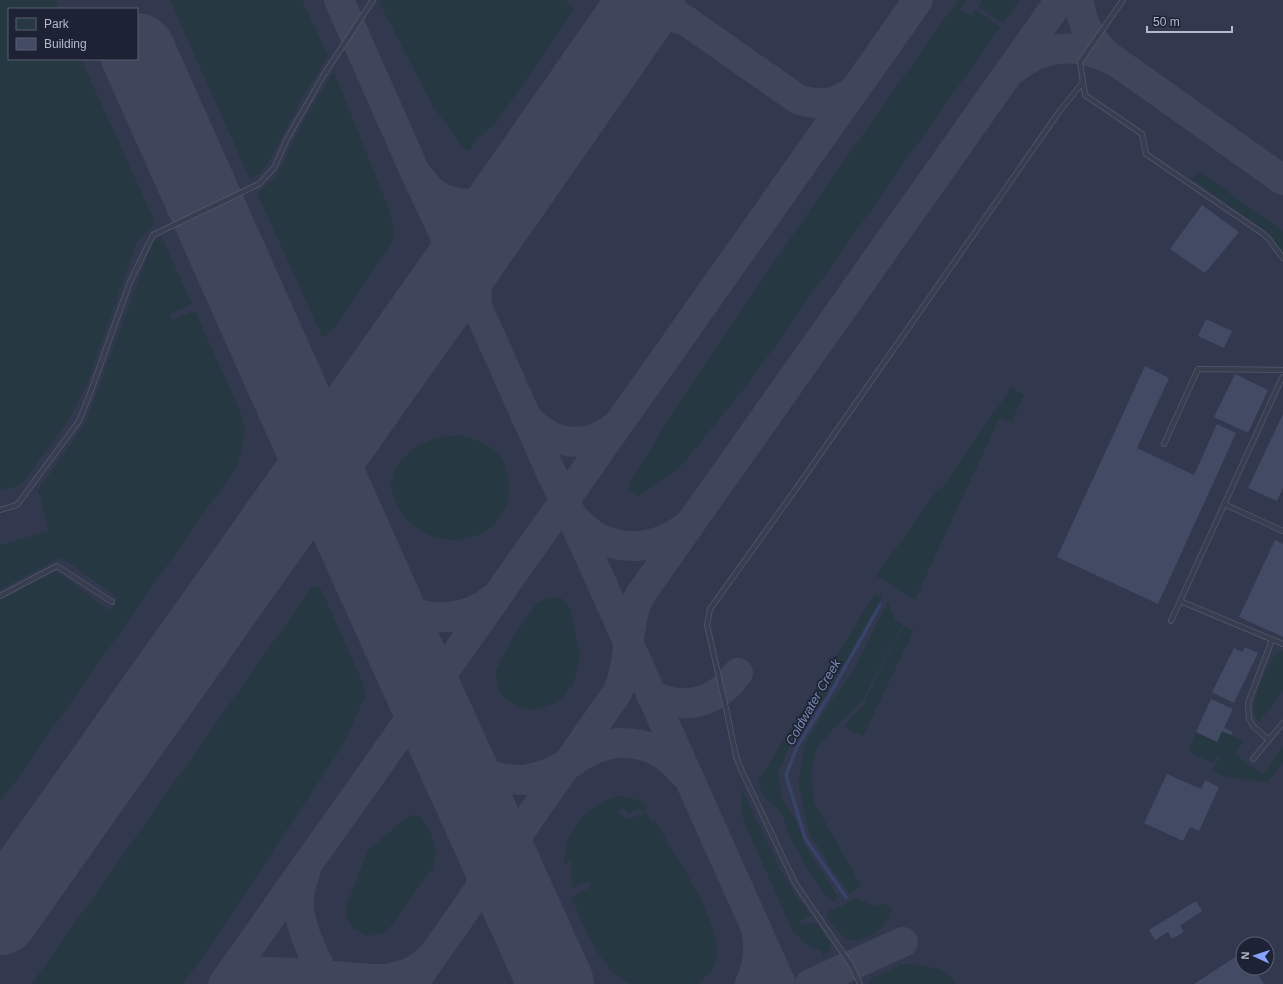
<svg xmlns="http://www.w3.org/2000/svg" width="1283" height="984" font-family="Arial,sans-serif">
<rect width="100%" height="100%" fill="#242b41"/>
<path fill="#32384e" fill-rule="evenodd" d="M 0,0 L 1283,0 L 1283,984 L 0,984 ZM 9,9 L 137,9 L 137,59 L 9,59 ZM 1243,944 L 1267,944 L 1267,968 L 1243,968 Z"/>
<g fill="#263942">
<polygon points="0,0 55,0 59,9 9,9 9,59 81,59 155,222 137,242 86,386 68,421 21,485 0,491"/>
<polygon points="170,0 302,0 328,56 303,96 268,163 260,174 250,179"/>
<polygon points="380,0 565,0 574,10 496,123 479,137 469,151 462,146 433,106 379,2"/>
<polygon points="958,0 967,0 960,9 971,16 975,10 1000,27 750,381 683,464 665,478 639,496 629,489 629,485 676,407 818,198"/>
<polygon points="982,0 1019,0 1003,23 979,7"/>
<polygon points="334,72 387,204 394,229 393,239 389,248 334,328 326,336 322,336 257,193 276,177 304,120"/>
<polygon points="1200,172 1283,231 1283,252 1267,232 1192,179 1195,175"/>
<polygon points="161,236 192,304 169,314 172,320 195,311 240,411 245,429 242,447 237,466 0,803 0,599 50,572 60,574 110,611 118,598 61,557 0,590 0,545 49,531 38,490 85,424 153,242"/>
<polygon points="1012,387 1024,396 1011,422 1000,417 915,599 876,576 939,488 941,489"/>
<path d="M 461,435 C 473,439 484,442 494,450 C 501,456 505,464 507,473 C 520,521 472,552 430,535 C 422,532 411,526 405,518 C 400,510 394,501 392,491 C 387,465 417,442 440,437 C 447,436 454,436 461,435 Z"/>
<polygon points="317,586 322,591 364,686 365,696 343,745 205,953 183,984 32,984 312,587"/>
<polygon points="875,594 882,597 826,695 794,738 778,772 782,799 796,821 806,847 838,897 834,902 827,898 806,866 789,835 782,813 763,796 758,781"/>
<polygon points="549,597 561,598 570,608 580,655 574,683 563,697 549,706 531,710 519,707 506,699 500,692 497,683 496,670 511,641 536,604"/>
<polygon points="888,601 895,620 903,624 863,700 832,730 817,748 811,772 814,802 861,886 850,894 835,874 820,849 810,836 799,787 801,763 806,742 831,701 850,677"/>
<polygon points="903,626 914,630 863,736 843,727 863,705"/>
<path d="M 1283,651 L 1283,690 L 1259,722 C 1244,709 1268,666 1277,652 Z"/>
<polygon points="1222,731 1243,741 1234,754 1263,774 1283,747 1283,762 1267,782 1226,777 1212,771 1220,756 1217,755 1213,763 1188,751 1196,732 1217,742"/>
<path d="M 741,788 L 780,869 L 792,890 L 811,916 L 799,921 L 801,926 L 815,922 L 831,944 L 828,953 L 823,956 L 822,950 C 807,947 800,940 791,927 L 745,824 L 742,814 Z"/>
<path d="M 618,796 C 630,798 641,798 647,809 L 642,812 L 639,808 L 629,814 L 622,808 L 619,813 L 627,820 L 646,812 L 652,822 L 655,820 C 663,834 671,848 680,863 C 696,889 717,923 717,955 C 716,968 706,978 696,984 L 631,984 C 599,970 585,927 571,897 L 591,887 L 589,881 L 572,888 L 571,859 L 563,866 C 565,858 565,849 568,841 C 576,819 596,803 618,796 Z"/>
<polygon points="412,815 420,816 432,836 436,853 433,867 392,925 383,933 368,936 353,929 347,919 346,907 368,850 405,819"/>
<polygon points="856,897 875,907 885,904 892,907 889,919 877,933 859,940 849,940 840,934 827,917 826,912 842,906"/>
<path d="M 910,964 C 921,965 942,968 950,976 C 952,978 954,982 955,984 L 870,984 L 868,980 L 901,965 Z"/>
</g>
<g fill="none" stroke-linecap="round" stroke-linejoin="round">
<polyline stroke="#374368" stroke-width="3.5" points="846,897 805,838 786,775 797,747 830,694 880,605"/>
<g stroke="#3f465c" stroke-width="30">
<polyline points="339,0 416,174 460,268 549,468 565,501 781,984"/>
<path d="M 656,0 L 799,100 C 822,106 836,104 855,90"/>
<path d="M 1079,0 C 1081,23 1091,41 1108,56 L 1283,180"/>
<path d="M 618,42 C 639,19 654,11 685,20"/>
<polyline points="618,42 628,14 628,0"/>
<path d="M 1014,69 C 1042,45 1079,42 1111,60"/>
<path d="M 420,178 C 425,184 429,190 435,194 C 458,209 488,206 510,189 C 515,186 519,181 523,177"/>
<path d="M 477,297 C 473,272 479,250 488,227"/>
<path d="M 526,416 C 550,446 588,451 617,425"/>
<path d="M 573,517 C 604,554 652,554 687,526"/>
<path d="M 375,584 C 384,591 392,600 401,606 C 430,624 468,620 494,598"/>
<path d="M 407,655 C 414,677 419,697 410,719"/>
<path d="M 651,694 C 673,708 703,706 723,689 C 729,685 733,679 738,673"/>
<polyline points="426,697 455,751 474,768 484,774 505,779 524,780 545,775 568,764"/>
<path d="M 571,763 C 608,734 654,736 684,774"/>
<path d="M 479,813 C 485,837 491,861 481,884"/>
<path d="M 516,840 C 509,860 512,879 517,899"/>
<path d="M 305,873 C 302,881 299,890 299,900 C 297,926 317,960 328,984"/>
<polyline points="223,984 918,0"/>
<polyline points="231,984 256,972 265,972 298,973 370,979 388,979 409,973 418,968 429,959"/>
<path d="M 413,984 L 617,693 C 632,661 625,626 640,595 L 1060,0"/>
<path d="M 750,984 C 757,968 760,952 757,935"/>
<polyline points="810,984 903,942"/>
</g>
<g stroke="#3f465c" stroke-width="76">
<polyline points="137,51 375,584 556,984"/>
<polyline points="0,917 460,268 647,0"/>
</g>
</g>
<g fill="#434a63">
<polygon points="1202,205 1239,232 1205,273 1170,249"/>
<polygon points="1206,319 1232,331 1224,348 1198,336"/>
<polygon points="1145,366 1169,378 1137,448 1194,475 1217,424 1236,433 1158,604 1057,557"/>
<polygon points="1235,374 1268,390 1248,433 1214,417"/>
<polygon points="1283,414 1283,488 1277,501 1248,488"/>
<polygon points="1275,540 1283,544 1283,637 1239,617"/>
<polygon points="1245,647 1258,653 1234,703 1212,692 1234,648 1242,652"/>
<polygon points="1211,699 1233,709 1224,728 1233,732 1231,735 1222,731 1217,742 1196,732"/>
<polygon points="1167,774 1201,789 1205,780 1219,787 1199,831 1190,827 1183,841 1144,823"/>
<polygon points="1196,901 1202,911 1180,926 1184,932 1172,939 1168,932 1155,940 1149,930"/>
<polygon points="1243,952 1243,968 1254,968 1264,984 1194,984"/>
</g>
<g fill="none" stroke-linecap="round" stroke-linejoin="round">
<g stroke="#53596b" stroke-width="6">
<g id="lane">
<polyline points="1123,0 1080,62 1085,95 1142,134 1146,154 1262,233 1268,238 1283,258"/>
<polyline points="1164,444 1198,369 1283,370"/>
<polyline points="1224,504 1283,531"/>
<polyline points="0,510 17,505 79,421 91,391 130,282 153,235 259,184 274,168 287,139 323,76 373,0"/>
<polyline points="0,596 57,566 112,602"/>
<polyline points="1180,601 1283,644"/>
<polyline points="1171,621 1280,382 1283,377"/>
<polyline points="1269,740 1254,727 1249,719 1248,703 1272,640"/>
<polyline points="1253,759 1283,723"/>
<polyline points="860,984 851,965 795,883 741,769 736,756 726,708 707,625 710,609 798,486 1059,112 1083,82"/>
</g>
</g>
<use href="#lane" stroke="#383e50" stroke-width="4.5"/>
</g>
<g text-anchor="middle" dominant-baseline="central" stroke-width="3.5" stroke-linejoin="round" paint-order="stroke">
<g font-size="13" font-style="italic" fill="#7b89b3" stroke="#1d2335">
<text transform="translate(813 702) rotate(-60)">Coldwater Creek</text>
</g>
</g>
<rect x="8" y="8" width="130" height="52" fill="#1d2335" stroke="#5a5f71"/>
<rect x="16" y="18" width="20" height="12" fill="#263942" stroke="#5a5f71"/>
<text x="44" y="28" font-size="12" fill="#b5b9cb">Park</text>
<rect x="16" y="38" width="20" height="12" fill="#434a63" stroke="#5a5f71"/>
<text x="44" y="48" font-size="12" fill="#b5b9cb">Building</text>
<g transform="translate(1255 956) rotate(273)"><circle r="19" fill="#1d2335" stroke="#5a5f71"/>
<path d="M0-3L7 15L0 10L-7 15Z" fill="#88a1fc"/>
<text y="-6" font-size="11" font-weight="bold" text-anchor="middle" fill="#b5b9cb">N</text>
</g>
<path d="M1147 26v6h85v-6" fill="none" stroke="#b5b9cb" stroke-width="2"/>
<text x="1153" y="26" font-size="12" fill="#b5b9cb" stroke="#1d2335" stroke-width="3" paint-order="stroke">50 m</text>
</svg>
